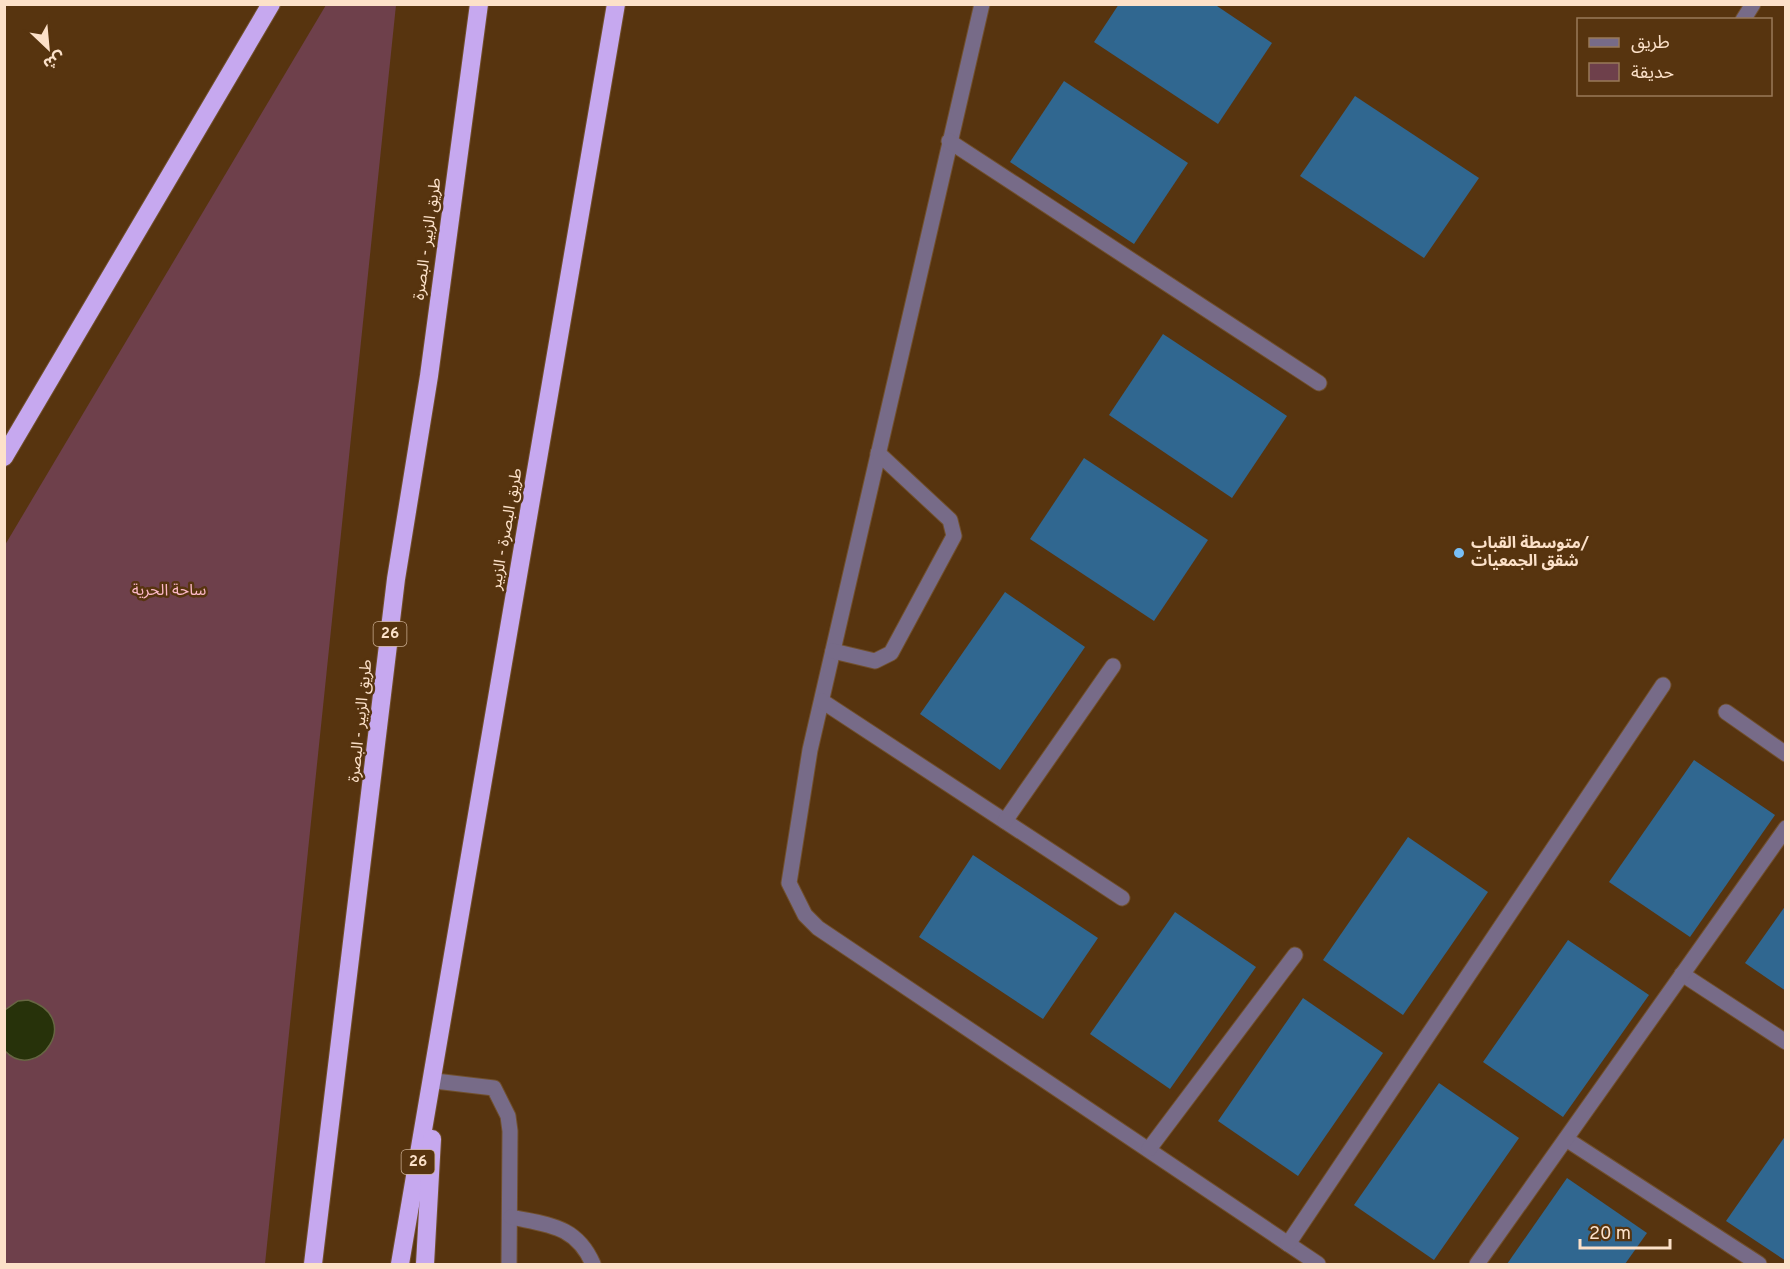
<svg xmlns="http://www.w3.org/2000/svg" width="1790" height="1269" font-family="Overpass,'Noto Sans Arabic',sans-serif">
<rect width="100%" height="100%" fill="#57340f"/>
<polygon fill="#6e404b" points="326,5 396,5 265,1264 5,1264 5,545"/>
<path fill="#27320a" stroke="#676643" stroke-width="1.5" d="M 28,1000 C 85,1018 37,1084 5,1051 L 5,1010 L 18,1001 Z"/>
<g fill="#306790">
<polygon points="1119,4 1214,4 1272,43 1218,124 1094,42"/>
<polygon points="1064,81 1188,163 1134,244 1010,162"/>
<polygon points="1355,96 1479,178 1424,258 1300,176"/>
<polygon points="1163,334 1287,416 1232,498 1109,415"/>
<polygon points="1084,458 1208,540 1154,621 1030,539"/>
<polygon points="1005,592 1085,647 1000,770 920,714"/>
<polygon points="1694,760 1775,815 1690,937 1609,882"/>
<polygon points="1408,837 1488,892 1403,1015 1323,960"/>
<polygon points="973,855 1098,938 1043,1019 919,937"/>
<polygon points="1786,905 1786,991 1745,963"/>
<polygon points="1175,912 1256,967 1170,1089 1090,1034"/>
<polygon points="1568,940 1649,995 1563,1117 1483,1062"/>
<polygon points="1303,998 1383,1053 1298,1176 1218,1121"/>
<polygon points="1439,1083 1519,1138 1434,1260 1354,1205"/>
<polygon points="1786,1135 1786,1261 1726,1221"/>
<polygon points="1567,1178 1647,1233 1625,1264 1507,1264"/>
</g>
<g fill="none" stroke-linecap="round" stroke-linejoin="round">
<g stroke="#71502d" stroke-width="17">
<g id="lane">
<polyline points="435,1081 494,1088 508,1116 510,1131 509,1264"/>
<path d="M 511,1217 C 548,1225 576,1225 593,1264"/>
</g>
</g>
<g stroke="#71502d" stroke-width="17">
<g id="street">
<polyline points="982,4 810,750 789,883 805,915 818,928 1318,1264"/>
<polyline points="1743,20 1753,4"/>
<polyline points="949,141 1319,383"/>
<polyline points="833,651 875,661 891,653 954,536 950,520 878,453"/>
<polyline points="822,701 1122,898"/>
<polyline points="1726,712 1786,754"/>
<polyline points="1005,821 1113,666"/>
<polyline points="1682,974 1786,1042"/>
<polyline points="1566,1139 1759,1264"/>
<polyline points="1149,1149 1295,955"/>
<polyline points="1288,1244 1663,685"/>
<polyline points="1477,1264 1786,828"/>
</g>
</g>
<g stroke="#71502d" stroke-width="20">
<g id="highway">
<polyline points="4,457 271,4"/>
<polyline points="313,1264 396,579 429,376 479,4"/>
<polyline points="400,1264 616,4"/>
<polyline points="425,1264 432,1139"/>
</g>
</g>
<use href="#lane" stroke="#776b88" stroke-width="15"/>
<use href="#street" stroke="#776b88" stroke-width="15"/>
<use href="#highway" stroke="#c6a8ef" stroke-width="18"/>
</g>
<circle fill="#78bff7" stroke="#57340f" stroke-width="2" cx="1459" cy="553" r="6"/>
<g text-anchor="middle" dominant-baseline="central" stroke-width="5" stroke-linejoin="round" paint-order="stroke">
<g fill="#57340f" stroke="#caad91" stroke-width="1.5">
<rect x="373.5" y="622" width="33" height="24" rx="4.5"/>
<rect x="401.5" y="1150" width="33" height="24" rx="4.5"/>
</g>
<g font-size="15" font-weight="bold" fill="#fce1c9">
<text x="390" y="634">26</text>
<text x="418" y="1162">26</text>
</g>
<g font-size="16" fill="#fce1c9" stroke="#57340f">
<text transform="translate(428 239) rotate(-82)">طريق الزبير - البصرة</text>
<text transform="translate(507 529) rotate(-80)">طريق البصرة - الزبير</text>
<text transform="translate(361 721) rotate(-84)">طريق الزبير - البصرة</text>
</g>
<g font-size="16" font-weight="bold" fill="#fce1c9" stroke="#57340f" text-anchor="start">
<text x="1471" y="544">متوسطة القباب/<tspan x="1471" dy="18">شقق الجمعيات</tspan></text>
</g>
<g font-size="16" fill="#fab7c6" stroke="#57340f">
<text x="169" y="591">ساحة الحرية</text>
</g>
</g>
<rect width="1790" height="1269" fill="none" stroke="#fce1c9" stroke-width="12"/>
<rect x="1577" y="18" width="195" height="78" fill="#57340f" stroke="#997959" stroke-width="1.5"/>
<rect x="1589" y="38" width="30" height="9" fill="#776b88" stroke="#997959" stroke-width="1.5"/>
<text x="1631" y="48" font-size="18" fill="#fce1c9">طريق</text>
<rect x="1589" y="63" width="30" height="18" fill="#6e404b" stroke="#997959" stroke-width="1.5"/>
<text x="1631" y="78" font-size="18" fill="#fce1c9">حديقة</text>
<g transform="translate(48 48) rotate(154)" stroke="#57340f" stroke-width="4.5" paint-order="stroke">
<path d="M0-4.5L10 22L0 15L-10 22Z" fill="#fce1c9"/>
<text y="-9" font-size="16" font-weight="bold" text-anchor="middle" fill="#fce1c9">ش</text>
</g>
<path d="M1580 1239v9h90v-9" fill="none" stroke="#fce1c9" stroke-width="3"/>
<text x="1589" y="1239" font-size="18" fill="#fce1c9" stroke="#57340f" stroke-width="4.5" paint-order="stroke">20 m</text>
</svg>
